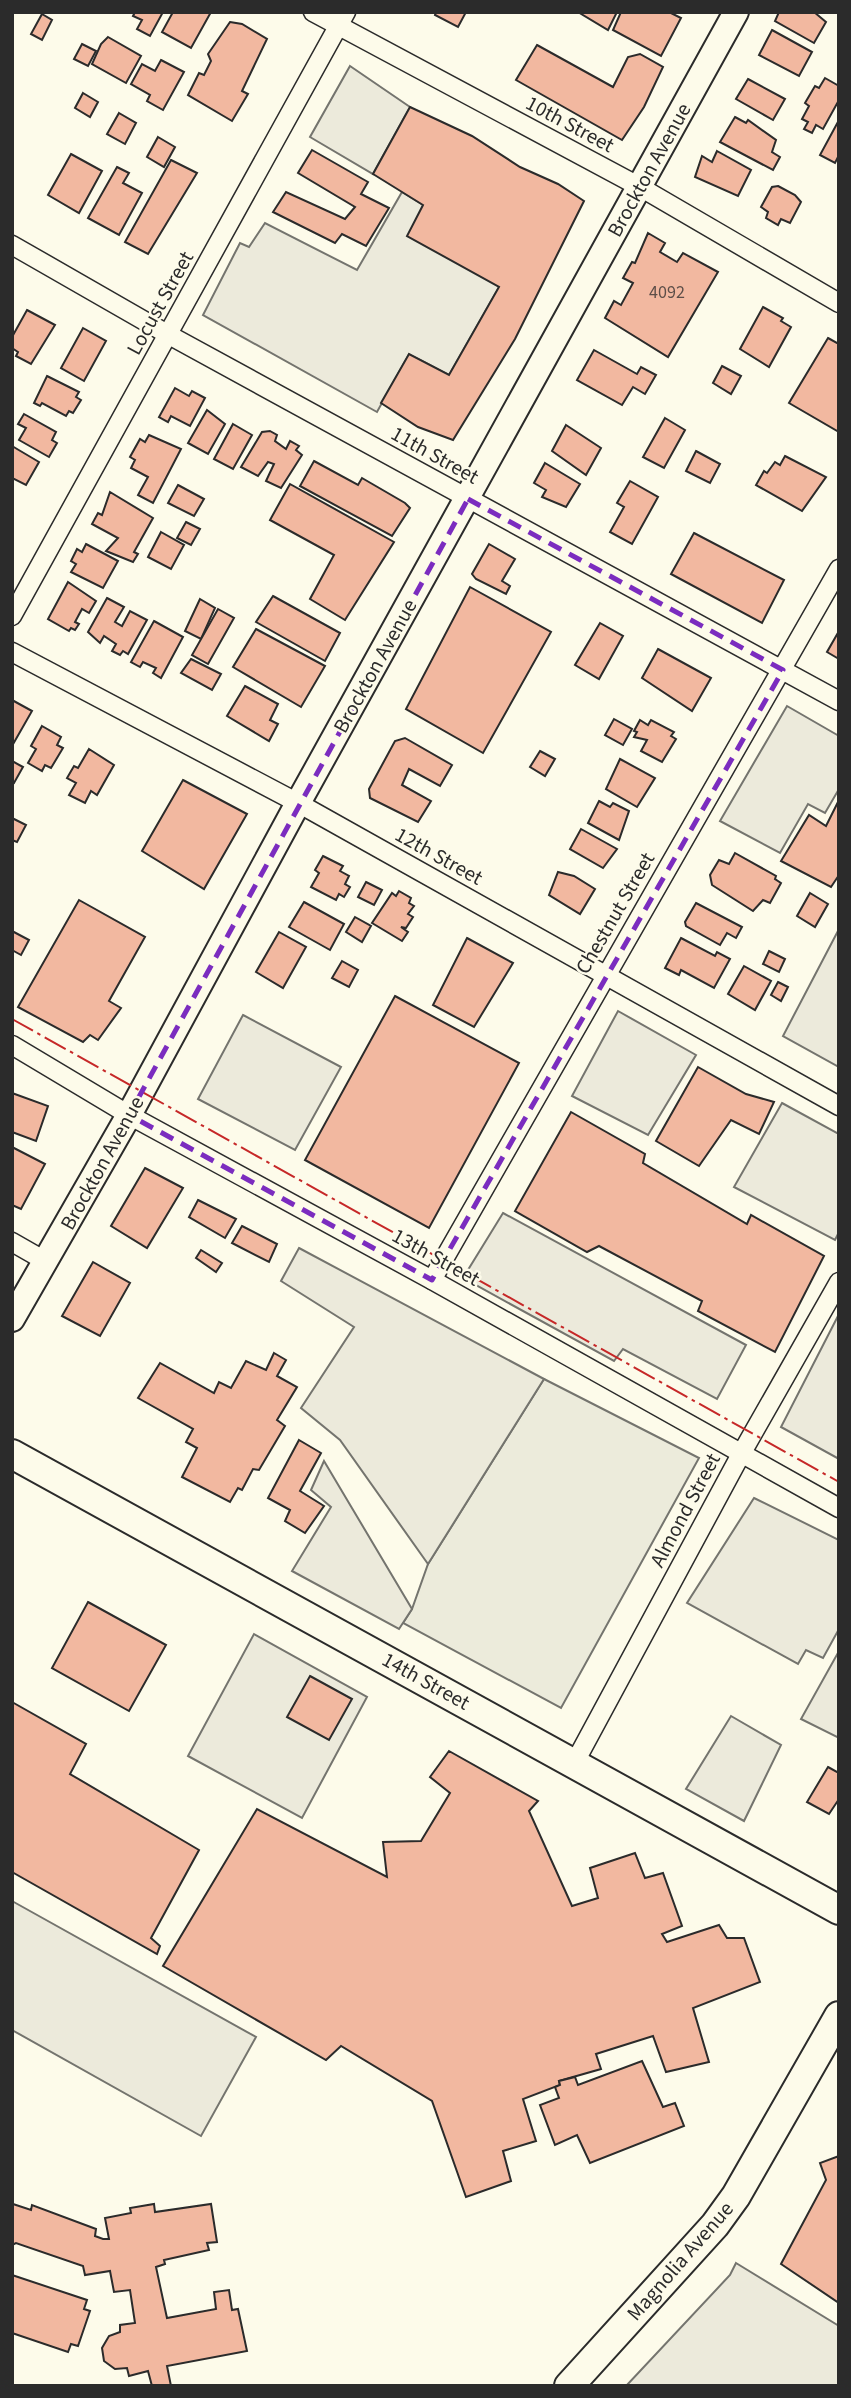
<svg xmlns="http://www.w3.org/2000/svg" width="851" height="2398" font-family="'Source Sans 3',sans-serif">
<rect width="100%" height="100%" fill="#fdfbea"/>
<polygon fill="#ecebdb" stroke="#74746e" stroke-width="2" points="544,1379 699,1458 561,1708 403,1623 412,1609 428,1564"/>
<g fill="#eceadb" stroke="#74746e" stroke-width="2">
<polygon points="350,66 410,107 373,174 310,137"/>
<polygon points="402,192 423,205 499,287 449,375 409,354 377,412 203,315 240,243 249,247 265,223 357,270"/>
<polygon points="787,706 839,736 839,789 825,813 808,804 780,853 720,821"/>
<polygon points="839,929 839,1067 783,1036"/>
<polygon points="618,1011 696,1055 648,1135 572,1096"/>
<polygon points="243,1015 341,1067 295,1150 198,1099"/>
<polygon points="782,1103 839,1134 839,1232 835,1240 734,1187"/>
<polygon points="503,1213 746,1345 717,1399 623,1349 614,1361 463,1278"/>
<polygon points="299,1248 544,1379 428,1564 340,1440 301,1408 354,1327 281,1281"/>
<polygon points="839,1314 839,1459 781,1427"/>
<polygon points="324,1461 412,1609 399,1629 292,1571 331,1507 311,1490"/>
<polygon points="754,1498 839,1540 839,1629 823,1658 806,1650 798,1664 687,1603"/>
<polygon points="254,1634 367,1697 302,1818 188,1756"/>
<polygon points="839,1651 839,1738 801,1719"/>
<polygon points="731,1716 781,1745 744,1821 686,1789"/>
<polygon points="12,1901 256,2037 201,2136 12,2030"/>
<polygon points="736,2263 839,2326 839,2386 626,2386 730,2275"/>
</g>
<g fill="#f2b8a0" stroke="#2b2b2b" stroke-width="2">
<polygon points="135,12 163,12 150,36 137,29 142,20 133,16"/>
<polygon points="173,12 211,12 191,48 162,32"/>
<polygon points="436,12 466,12 458,27 435,15"/>
<polygon points="578,12 614,12 616,14 608,30"/>
<polygon points="621,12 669,12 681,18 661,56 613,30"/>
<polygon points="779,12 814,12 826,22 814,43 775,21"/>
<polygon points="42,14 52,20 42,40 31,34"/>
<polygon points="230,22 242,24 267,39 242,91 248,94 232,121 188,95 199,73 204,75 211,61 208,54"/>
<polygon points="772,30 812,52 799,76 759,55"/>
<polygon points="108,37 141,56 126,83 92,64 101,44"/>
<polygon points="82,44 96,51 88,66 74,59"/>
<polygon points="537,45 613,87 628,57 640,54 663,67 644,107 622,140 516,80"/>
<polygon points="161,60 184,72 163,110 147,101 150,95 131,84 142,64 155,71"/>
<polygon points="825,78 839,86 839,100 823,129 816,125 812,133 804,129 808,122 802,119 809,106 805,103 815,86 819,88"/>
<polygon points="748,79 785,99 773,120 736,99"/>
<polygon points="83,93 98,102 90,117 75,108"/>
<polygon points="410,107 472,136 520,167 558,184 584,201 515,339 453,440 418,427 381,403 409,354 449,375 499,287 407,236 423,205 373,174"/>
<polygon points="119,113 136,123 125,144 107,134"/>
<polygon points="735,117 746,123 748,120 776,140 772,152 780,157 773,170 720,142"/>
<polygon points="839,120 839,155 835,163 820,155"/>
<polygon points="158,137 175,147 164,167 147,157"/>
<polygon points="312,150 368,182 361,194 389,208 366,246 342,234 335,243 273,212 286,192 345,219 355,207 298,173"/>
<polygon points="717,151 751,170 738,196 695,177 702,156 712,162"/>
<polygon points="71,154 102,171 79,213 48,195"/>
<polygon points="171,160 197,173 148,254 125,242"/>
<polygon points="117,167 129,173 123,183 142,193 119,235 88,218"/>
<polygon points="778,186 795,195 801,202 790,223 781,219 778,225 766,218 768,212 761,207 772,187"/>
<polygon points="648,233 665,243 660,252 677,262 683,253 718,272 668,357 605,318 614,301 621,305 633,283 623,278 632,262 635,263"/>
<polygon points="763,307 783,318 781,321 791,327 769,367 740,349"/>
<polygon points="27,310 55,325 31,364 16,356 18,352 12,348 12,337"/>
<polygon points="83,328 106,341 84,381 61,368"/>
<polygon points="828,338 839,344 839,432 789,403"/>
<polygon points="594,350 637,374 641,367 656,375 645,394 633,387 622,405 577,380"/>
<polygon points="722,366 741,376 731,394 713,383"/>
<polygon points="47,376 79,392 76,397 81,400 73,413 69,411 66,416 42,403 40,406 34,403"/>
<polygon points="175,388 189,396 192,391 205,398 190,426 171,416 168,422 159,417"/>
<polygon points="207,410 225,424 208,454 188,443"/>
<polygon points="24,414 56,432 52,440 57,443 49,457 19,440 26,428 18,424"/>
<polygon points="665,418 685,430 664,468 643,457"/>
<polygon points="233,424 252,435 233,469 214,459"/>
<polygon points="566,425 601,448 586,475 552,451"/>
<polygon points="270,431 277,435 275,441 286,449 290,441 299,446 296,450 302,455 281,488 266,481 274,464 268,462 258,476 241,467 262,432"/>
<polygon points="149,435 181,449 153,503 138,495 148,477 131,468 135,460 130,457 140,439 145,442"/>
<polygon points="12,446 39,462 26,485 12,478"/>
<polygon points="696,451 720,464 710,483 686,471"/>
<polygon points="785,456 826,477 802,511 756,485 764,471 767,473 775,462 780,465"/>
<polygon points="314,461 358,485 362,478 405,503 410,508 392,536 300,486"/>
<polygon points="545,463 580,484 566,507 542,497 546,490 534,483"/>
<polygon points="630,481 658,497 632,544 610,532 624,507 617,503"/>
<polygon points="290,484 394,542 345,620 310,599 334,555 270,520"/>
<polygon points="178,485 204,499 194,516 168,503"/>
<polygon points="110,492 153,518 134,552 138,554 133,562 106,551 118,538 92,524 98,513 102,515"/>
<polygon points="186,522 200,529 191,545 177,538"/>
<polygon points="161,532 184,545 171,569 148,557"/>
<polygon points="694,533 784,580 762,623 671,574"/>
<polygon points="86,544 118,561 103,588 71,572 76,564 71,561 77,549 82,552"/>
<polygon points="489,544 515,559 502,581 510,586 506,594 476,579 472,574"/>
<polygon points="68,582 96,601 89,613 82,609 75,622 79,624 75,630 71,628 69,631 48,619"/>
<polygon points="470,587 551,632 483,753 406,709"/>
<polygon points="273,596 340,633 325,661 256,622"/>
<polygon points="107,598 124,607 115,622 122,626 130,611 147,620 128,654 123,651 120,655 112,651 116,644 104,636 100,643 88,632"/>
<polygon points="200,599 215,608 201,639 185,631"/>
<polygon points="218,609 234,618 208,664 192,655"/>
<polygon points="154,621 183,637 161,678 153,673 156,668 143,662 140,667 131,662"/>
<polygon points="600,623 623,636 599,679 575,665"/>
<polygon points="256,629 325,666 301,707 233,667"/>
<polygon points="839,631 839,659 827,652"/>
<polygon points="658,649 711,678 692,711 642,678"/>
<polygon points="191,659 221,674 212,690 181,673"/>
<polygon points="245,686 278,704 270,720 278,724 269,741 227,716"/>
<polygon points="12,700 32,711 12,746"/>
<polygon points="614,719 632,729 623,745 605,735"/>
<polygon points="640,720 648,725 651,720 674,732 671,736 676,739 662,762 641,751 647,740 634,737 637,732 634,731"/>
<polygon points="42,726 61,737 57,745 63,748 51,768 45,765 42,771 28,763 36,749 31,746"/>
<polygon points="405,738 452,765 440,786 409,769 402,785 431,801 418,822 370,798 369,789 395,741"/>
<polygon points="89,749 114,765 97,795 91,791 85,803 69,795 76,783 67,778 74,766 78,768"/>
<polygon points="540,751 555,759 545,776 530,767"/>
<polygon points="620,759 655,778 637,807 606,789"/>
<polygon points="12,761 23,767 14,783 12,782"/>
<polygon points="183,780 247,814 204,889 142,851"/>
<polygon points="839,800 839,875 831,887 781,861 809,815 826,826"/>
<polygon points="599,801 610,807 613,803 629,811 619,840 588,823"/>
<polygon points="12,818 26,825 17,842 12,840"/>
<polygon points="581,829 617,849 603,868 570,849"/>
<polygon points="735,853 776,876 775,879 781,883 770,903 763,900 753,911 712,885 710,875 719,860 729,864"/>
<polygon points="323,856 343,866 340,871 349,876 345,884 350,887 344,897 339,894 336,900 311,887 319,873 315,870"/>
<polygon points="558,872 574,876 595,889 580,914 549,895"/>
<polygon points="366,882 382,890 374,905 358,897"/>
<polygon points="399,891 411,898 409,903 414,906 408,914 413,917 406,928 401,927 408,932 402,941 372,923 392,893 396,896"/>
<polygon points="810,893 828,904 815,927 797,916"/>
<polygon points="79,900 145,937 109,1001 121,1008 98,1040 90,1035 83,1042 18,1007"/>
<polygon points="304,902 344,924 330,950 289,927"/>
<polygon points="696,903 742,927 736,938 727,933 720,945 686,926 685,922"/>
<polygon points="355,917 371,926 362,942 346,932"/>
<polygon points="12,931 29,940 21,955 12,950"/>
<polygon points="279,932 306,947 283,988 256,972"/>
<polygon points="467,938 513,963 474,1027 433,1005"/>
<polygon points="681,938 715,956 717,952 730,959 714,988 681,970 679,975 665,968"/>
<polygon points="769,951 785,959 779,972 763,964"/>
<polygon points="342,961 358,970 349,987 332,978"/>
<polygon points="744,966 771,981 755,1010 728,994"/>
<polygon points="778,982 788,987 781,1001 771,995"/>
<polygon points="395,996 519,1063 429,1228 305,1160"/>
<polygon points="698,1067 746,1094 774,1102 759,1134 731,1120 699,1166 656,1141"/>
<polygon points="12,1093 48,1106 36,1141 12,1132"/>
<polygon points="571,1112 645,1154 643,1163 747,1224 751,1215 824,1256 775,1352 698,1311 702,1301 599,1246 587,1252 515,1211"/>
<polygon points="12,1147 45,1164 21,1209 12,1205"/>
<polygon points="145,1168 183,1188 147,1248 111,1226"/>
<polygon points="198,1200 236,1219 225,1238 189,1217"/>
<polygon points="242,1226 277,1244 269,1262 232,1243"/>
<polygon points="201,1250 222,1263 216,1272 196,1258"/>
<polygon points="93,1262 130,1283 100,1336 62,1316"/>
<polygon points="274,1353 286,1360 277,1376 297,1387 277,1420 285,1426 259,1470 253,1469 242,1490 238,1488 230,1502 182,1477 197,1448 186,1442 193,1429 138,1398 160,1363 214,1393 219,1382 231,1388 246,1361 266,1370"/>
<polygon points="299,1440 321,1453 300,1491 324,1506 305,1533 285,1521 290,1510 268,1498"/>
<polygon points="88,1602 166,1645 129,1711 52,1668"/>
<polygon points="310,1676 352,1699 329,1740 287,1717"/>
<polygon points="12,1702 86,1744 70,1774 199,1850 151,1938 160,1946 157,1954 12,1872"/>
<polygon points="449,1751 538,1801 529,1811 572,1906 598,1898 590,1868 635,1853 645,1878 663,1873 682,1926 662,1934 667,1942 719,1925 727,1938 744,1938 760,1982 693,2008 709,2062 666,2072 653,2036 596,2054 601,2069 559,2081 560,2085 523,2099 536,2141 503,2151 511,2181 466,2197 432,2101 341,2046 326,2060 163,1966 257,1809 387,1877 383,1842 421,1841 450,1793 430,1777"/>
<polygon points="828,1767 839,1773 839,1799 829,1814 807,1802"/>
<polygon points="642,2061 663,2107 675,2103 684,2126 590,2163 577,2135 555,2145 540,2105 559,2098 555,2087 560,2085 559,2081 575,2077 578,2085"/>
<polygon points="839,2156 839,2303 781,2264 826,2180 820,2163"/>
<polygon points="13,2204 31,2210 32,2205 96,2229 95,2236 103,2239 109,2239 105,2218 131,2213 130,2208 154,2204 155,2212 211,2204 217,2242 207,2243 209,2250 164,2260 165,2264 156,2267 167,2318 216,2309 214,2292 229,2290 232,2310 238,2309 247,2351 167,2366 171,2386 152,2386 148,2371 129,2376 127,2368 115,2369 104,2361 102,2348 109,2336 120,2332 120,2325 135,2323 130,2290 114,2292 110,2271 85,2275 83,2266 16,2243 12,2245"/>
<polygon points="12,2275 87,2300 84,2309 90,2311 78,2346 71,2344 68,2352 12,2333"/>
</g>
<g fill="none" stroke-linecap="round" stroke-linejoin="round">
<g stroke="#2b2b2b" stroke-width="21">
<g id="minor">
<polyline points="313,12 640,187 839,303"/>
<polyline points="12,245 169,335 839,701"/>
<polyline points="12,616 346,12"/>
<polyline points="12,652 298,803 839,1106"/>
<polyline points="12,1045 129,1115 432,1280 839,1508"/>
<polyline points="12,1242 47,1262"/>
<polyline points="432,1280 839,569"/>
<polyline points="575,1762 740,1456 839,1282"/>
</g>
</g>
<g stroke="#2b2b2b" stroke-width="28">
<polyline id="secondary" points="12,1319 129,1115 298,803 736,12"/>
</g>
<g stroke="#2b2b2b" stroke-width="32">
<g id="primary">
<polyline points="12,1454 839,1910"/>
<polyline points="569,2386 715,2225 736,2196 839,2016"/>
</g>
</g>
<use href="#minor" stroke="#fdfbea" stroke-width="18"/>
<use href="#secondary" stroke="#fdfbea" stroke-width="24"/>
<use href="#primary" stroke="#fdfbea" stroke-width="28"/>
<polyline stroke="#c62828" stroke-width="2" stroke-dasharray="24 5 3.5 5" stroke-linecap="butt" points="12,1019 839,1482"/>
</g>
<path fill="none" stroke="#7b2cbf" stroke-width="5" stroke-dasharray="14 9" stroke-linejoin="round" d="M 468,499 L 783,670 L 432,1280 L 129,1115 Z"/>
<g text-anchor="middle" dominant-baseline="central" stroke-width="5" stroke-linejoin="round" paint-order="stroke">
<g font-size="18" fill="#5d4e48">
<text x="667" y="292">4092</text>
</g>
<g font-size="21" fill="#2b2b2b" stroke="#fdfbea">
<text transform="translate(570 124) rotate(28)">10th Street</text>
<text transform="translate(649 170) rotate(-61)">Brockton Avenue</text>
<text transform="translate(160 303) rotate(-61)">Locust Street</text>
<text transform="translate(435 455) rotate(29)">11th Street</text>
<text transform="translate(375 666) rotate(-61)">Brockton Avenue</text>
<text transform="translate(439 856) rotate(29)">12th Street</text>
<text transform="translate(615 913) rotate(-60)">Chestnut Street</text>
<text transform="translate(102 1163) rotate(-61)">Brockton Avenue</text>
<text transform="translate(436 1257) rotate(29)">13th Street</text>
<text transform="translate(685 1510) rotate(-62)">Almond Street</text>
<text transform="translate(426 1681) rotate(29)">14th Street</text>
<text transform="translate(680 2261) rotate(-49)">Magnolia Avenue</text>
</g>
</g>
<rect width="851" height="2398" fill="none" stroke="#2b2b2b" stroke-width="28"/>
</svg>
